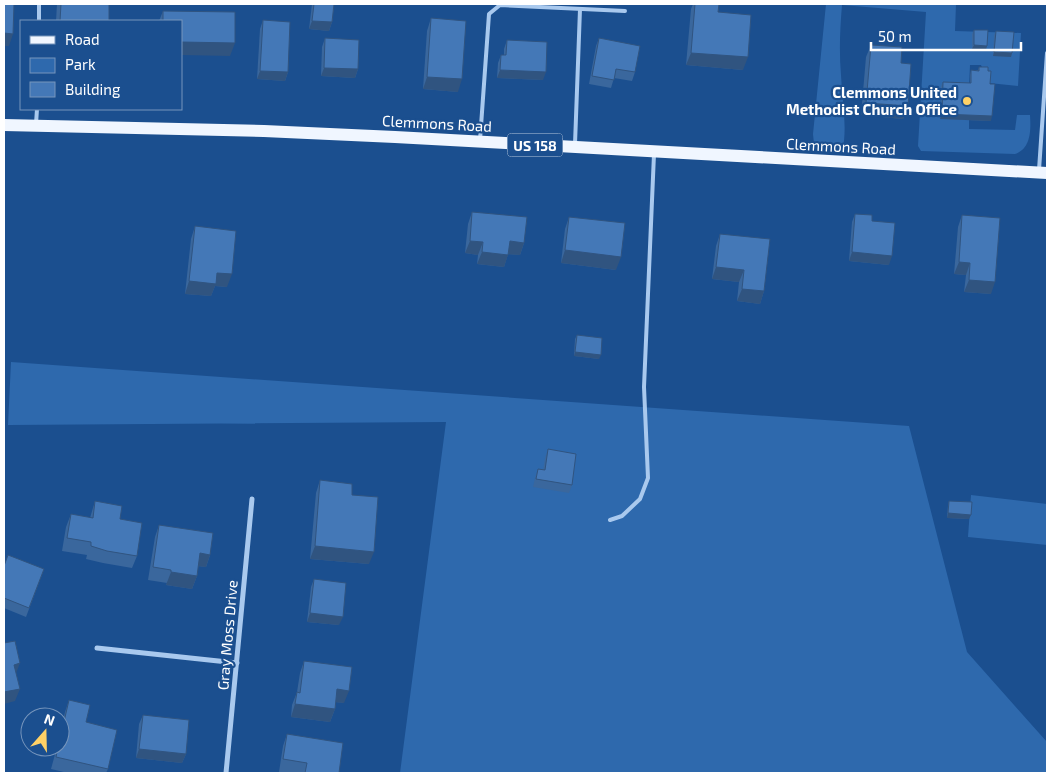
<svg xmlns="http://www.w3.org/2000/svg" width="1051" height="777" font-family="'Exo 2',sans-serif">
<rect width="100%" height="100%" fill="#1b4f8f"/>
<g fill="#2e69ad">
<path d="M 826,4 L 956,4 L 955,31 L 1021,33 L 1018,86 L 989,83 L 981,65 L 970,65 L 969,87 L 941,86 L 940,118 L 969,120 L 969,129 L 1015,130 L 1017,115 L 1030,115 C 1031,130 1031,149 1015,154 L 921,151 L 918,146 L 926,12 L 842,5 C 840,29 839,52 841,75 C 842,101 848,127 842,153 L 817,149 L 814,144 L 813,134 Z"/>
<polygon points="11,362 909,426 967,652 1047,742 1047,773 400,773 446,422 8,425"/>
<polygon points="971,495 1047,504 1047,545 968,537"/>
</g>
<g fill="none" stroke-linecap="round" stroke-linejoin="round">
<g stroke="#a9c9ee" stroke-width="4">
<polyline points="39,21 39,4"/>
<polyline points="36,124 37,109"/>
<polyline points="480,140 489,14 500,5 625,11"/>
<polyline points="575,144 580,9"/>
<polyline points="1039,170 1047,53"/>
<polyline points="610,520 622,516 640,499 648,478 644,387 654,154"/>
</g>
<g stroke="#a9c9ee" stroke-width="5">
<polyline points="97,648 237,663"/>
<polyline points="226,773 252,499"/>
</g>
<polyline stroke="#f0f6ff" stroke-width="12" points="4,125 264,131 395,137 1047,173"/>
</g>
<g fill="#3a679d">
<polygon points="57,4 109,4 109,21 56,21"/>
<polygon points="312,4 334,4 332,22 329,31 309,29"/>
<polygon points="693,4 719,4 718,12 743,70 686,65 691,9"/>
<polygon points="163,11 163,21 159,21"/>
<polygon points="431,18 458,92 423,89 427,31"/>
<polygon points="263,20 288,72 285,81 257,79 260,29"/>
<polygon points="974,30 986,50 972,49 972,34"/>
<polygon points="996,31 1012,53 1011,57 993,56 994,35"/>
<polygon points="325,38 358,69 355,78 321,76 322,47"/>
<polygon points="599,38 635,72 632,81 614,78 611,88 589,84 596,46"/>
<polygon points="507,40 543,80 497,78 498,63 501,55 504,55 504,49"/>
<polygon points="871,45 901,63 908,106 903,119 861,115 866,57"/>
<polygon points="979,67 988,71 990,84 991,121 940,119 941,86 943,82 970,83 970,75 971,70 978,70"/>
<polygon points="472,212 524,243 520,255 508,254 504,267 477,264 478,255 465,253 468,224"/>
<polygon points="855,214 889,265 849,261 852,222"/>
<polygon points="962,215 991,294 964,292 966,275 954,274 958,227"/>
<polygon points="569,217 616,270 561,263 565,229"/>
<polygon points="195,226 227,287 215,286 211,296 185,294 191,239"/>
<polygon points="720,234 764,291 760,304 737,301 739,282 712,279 716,246"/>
<polygon points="577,335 599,359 574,356 575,339"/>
<polygon points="548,449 572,485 569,493 533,487 535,478 538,469 543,470 545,458"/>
<polygon points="320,480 352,495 369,564 310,559 316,493"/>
<polygon points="95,501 137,556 132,568 103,563 86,559 87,555 62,551 66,527 71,514 90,518"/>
<polygon points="949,501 969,519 947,518 948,505"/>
<polygon points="159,525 210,555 206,567 198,566 197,576 192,589 166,585 167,583 148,580 155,537"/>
<polygon points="4,566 44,569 26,617 4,608"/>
<polygon points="314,579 339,625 307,622 311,587"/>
<polygon points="304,661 344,703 336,702 335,709 330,722 291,717 292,705 297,692 300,673"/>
<polygon points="69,700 86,722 108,769 106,773 68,773 51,769 57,747 60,747 60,733 65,712"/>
<polygon points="143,715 186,754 182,763 136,758 139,724"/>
<polygon points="287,734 339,773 287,773 279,772 283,746"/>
</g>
<g fill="#305480">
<polygon points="312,21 332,22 329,31 309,29"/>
<polygon points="4,33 13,34 9,46 4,46"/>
<polygon points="181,42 235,43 230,56 181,55"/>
<polygon points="974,45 987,46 986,50 972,49"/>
<polygon points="994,52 1012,53 1011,57 993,56"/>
<polygon points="691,53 748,57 743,70 686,65"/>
<polygon points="324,68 358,69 355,78 321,76"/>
<polygon points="500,70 546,72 543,80 497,78"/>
<polygon points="260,71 288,72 285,81 257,79"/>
<polygon points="427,77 462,79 458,92 423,89"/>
<polygon points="866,103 908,106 903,119 861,115"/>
<polygon points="942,114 992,116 991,121 940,119"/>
<polygon points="470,241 483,242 478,255 465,253"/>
<polygon points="510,241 524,243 520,255 505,254"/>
<polygon points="565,250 621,257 616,270 561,263"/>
<polygon points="482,252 508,255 504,267 477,264"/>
<polygon points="852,252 892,256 889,265 849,261"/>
<polygon points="959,262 970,263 966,275 954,274"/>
<polygon points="716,267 744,270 739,282 712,279"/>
<polygon points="217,273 232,274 227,287 215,286 211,296 185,294 189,281"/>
<polygon points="969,280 995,282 991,294 964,292"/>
<polygon points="742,289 764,291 760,304 737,301"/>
<polygon points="575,352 601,355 599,359 574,356"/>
<polygon points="948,513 971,515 969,519 947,518"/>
<polygon points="315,546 374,552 369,564 310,559"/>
<polygon points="200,553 210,555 206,567 196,566"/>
<polygon points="171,572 197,576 192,589 166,585"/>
<polygon points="310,613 343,617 339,625 307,622"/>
<polygon points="20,663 15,676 14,665"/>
<polygon points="20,689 15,701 4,704 4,692"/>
<polygon points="337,689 349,691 344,703 333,702"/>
<polygon points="295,704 335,709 330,722 291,717"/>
<polygon points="139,749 186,754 182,763 136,758"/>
</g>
<g fill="#4478b7" stroke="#305480">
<polygon points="4,4 14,4 13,34 4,33"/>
<polygon points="61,4 109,4 109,21 60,21"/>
<polygon points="314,4 334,4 332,22 312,21"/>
<polygon points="695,4 719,4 718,12 751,15 748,57 691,53"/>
<polygon points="163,11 235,12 235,43 181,42 181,21 163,21"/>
<polygon points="431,18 466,21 462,79 427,77"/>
<polygon points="263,20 290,22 288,72 260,71"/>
<polygon points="974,30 988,30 987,46 974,45"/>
<polygon points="996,31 1014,32 1012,53 994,52"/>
<polygon points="325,38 359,40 358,69 324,68"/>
<polygon points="599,38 640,46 635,72 616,69 614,80 592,76"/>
<polygon points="507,40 547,42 546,72 500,70 501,55 506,55"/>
<polygon points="871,45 902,47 901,63 911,64 908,106 866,103"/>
<polygon points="979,67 988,67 988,71 991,71 990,84 995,84 992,116 942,114 943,82 971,83 971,70 979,71"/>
<polygon points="472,212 527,217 524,243 510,241 508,255 482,252 483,242 470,241"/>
<polygon points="855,214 872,215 872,221 895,223 892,256 852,252"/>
<polygon points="962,215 1000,218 995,282 969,280 970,263 959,262"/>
<polygon points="569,217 625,223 621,257 565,250"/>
<polygon points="195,226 236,231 232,274 217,273 216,284 189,281"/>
<polygon points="720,234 770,239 764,291 742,289 744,270 716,267"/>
<polygon points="577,335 602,338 601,355 575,352"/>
<polygon points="548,449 576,454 572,485 536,479 538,469 545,470"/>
<polygon points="320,480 352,484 352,495 378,497 374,552 315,546"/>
<polygon points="95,501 122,506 120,519 142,523 137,556 107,551 91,546 91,542 67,538 71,514 93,518"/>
<polygon points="949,501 972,502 971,515 948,513"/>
<polygon points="159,525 213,533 210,555 200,553 197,576 171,572 171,570 153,567"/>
<polygon points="8,555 44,569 29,608 4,598 4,566"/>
<polygon points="314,579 346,583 343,617 310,613"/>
<polygon points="15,641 20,663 14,665 20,689 4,692 4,643"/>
<polygon points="304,661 352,667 349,691 337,689 335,709 295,704 297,692 300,693"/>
<polygon points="69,700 90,705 86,722 117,730 108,769 56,757 58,747 60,747 60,739"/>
<polygon points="143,715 189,720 186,754 139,749"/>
<polygon points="287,734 343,743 339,773 305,773 307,763 283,759"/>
</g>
<circle fill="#ffd166" stroke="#1b4f8f" stroke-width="2" cx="967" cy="101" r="5"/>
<g text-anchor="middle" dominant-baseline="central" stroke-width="4.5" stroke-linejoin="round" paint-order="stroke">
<rect fill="#1b4f8f" stroke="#bbcadd" stroke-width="1" x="507.5" y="133.5" width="55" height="23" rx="4"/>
<g font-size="14" font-weight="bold" fill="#fff">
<text x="535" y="145">US 158</text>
</g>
<g font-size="15" font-weight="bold" fill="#fff" stroke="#1b4f8f" text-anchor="end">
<text x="957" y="92">Clemmons United<tspan x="957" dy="17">Methodist Church Office</tspan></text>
</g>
<g font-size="15" fill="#fff" stroke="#1b4f8f">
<text transform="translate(437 123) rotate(3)">Clemmons Road</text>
<text transform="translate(841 146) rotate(3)">Clemmons Road</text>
<text transform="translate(227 635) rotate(-85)">Gray Moss Drive</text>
</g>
</g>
<rect width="1051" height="777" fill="none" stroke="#ffffff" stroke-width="10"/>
<rect x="20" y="20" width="162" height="90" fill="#1b4f8f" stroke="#7695bc"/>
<rect x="30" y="36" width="25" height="8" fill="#f0f6ff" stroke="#7695bc"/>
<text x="65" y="45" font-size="15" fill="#ffffff">Road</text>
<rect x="30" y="58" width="25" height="15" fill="#2e69ad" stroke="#7695bc"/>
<text x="65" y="70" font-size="15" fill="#ffffff">Park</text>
<rect x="30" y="82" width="25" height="15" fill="#4478b7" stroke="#7695bc"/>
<text x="65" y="95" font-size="15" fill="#ffffff">Building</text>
<g transform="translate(45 732) rotate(20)"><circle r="24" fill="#1b4f8f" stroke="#7695bc"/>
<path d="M0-4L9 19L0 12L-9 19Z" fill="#ffd166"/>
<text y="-8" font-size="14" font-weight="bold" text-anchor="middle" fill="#ffffff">N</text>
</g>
<path d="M871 42v8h150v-8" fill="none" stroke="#ffffff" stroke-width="2.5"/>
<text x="878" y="42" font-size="15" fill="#ffffff" stroke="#1b4f8f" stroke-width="4" paint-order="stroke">50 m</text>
</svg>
